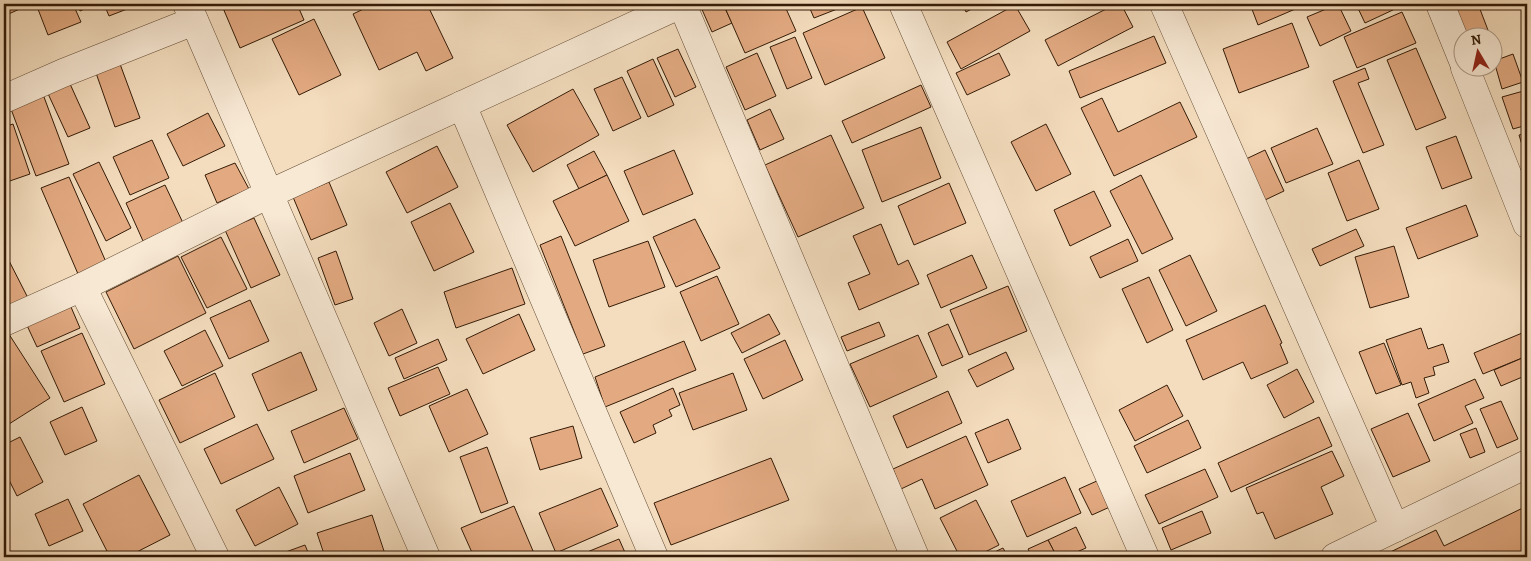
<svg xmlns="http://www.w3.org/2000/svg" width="1531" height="561" font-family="Alegreya,serif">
<rect width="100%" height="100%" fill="#f4ddbe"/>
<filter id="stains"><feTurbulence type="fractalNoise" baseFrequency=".004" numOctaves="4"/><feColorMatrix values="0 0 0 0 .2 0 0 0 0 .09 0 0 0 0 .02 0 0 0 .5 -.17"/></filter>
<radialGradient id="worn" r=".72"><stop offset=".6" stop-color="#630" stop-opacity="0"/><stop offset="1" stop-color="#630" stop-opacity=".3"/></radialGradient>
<g fill="#e3aa82" stroke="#331b07">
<polygon points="4,4 31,4 4,16"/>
<polygon points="36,4 73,4 81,22 48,35"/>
<polygon points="77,4 96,4 80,11"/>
<polygon points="104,4 140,4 109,16"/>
<polygon points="233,4 297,4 304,20 240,48 223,8"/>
<polygon points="374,4 427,4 453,58 426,71 417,52 379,70 353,14"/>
<polygon points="702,4 723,4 732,23 712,32 700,5"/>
<polygon points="740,4 784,4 796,31 745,53 726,10"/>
<polygon points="808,4 850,4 814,18"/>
<polygon points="962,4 981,4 966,12"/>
<polygon points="1116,4 1121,4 1133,27 1058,66 1045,40"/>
<polygon points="1250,4 1307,4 1258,25"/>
<polygon points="1338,4 1351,31 1320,46 1307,17"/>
<polygon points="1356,4 1393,4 1395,9 1365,23"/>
<polygon points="1453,4 1478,4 1491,38 1465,38"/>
<polygon points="1015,5 1030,31 961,69 947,42"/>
<polygon points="862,7 885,58 825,85 803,33"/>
<polygon points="1402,12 1416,43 1357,68 1344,37"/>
<polygon points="314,19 341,75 299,95 272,39"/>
<polygon points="1292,23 1309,67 1239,93 1223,49"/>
<polygon points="1154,36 1166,63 1080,98 1069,71"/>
<polygon points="795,37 812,78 787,89 770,47"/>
<polygon points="1416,48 1446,118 1416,130 1387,60"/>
<polygon points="678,49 696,87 675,97 657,58"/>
<polygon points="757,53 776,96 745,110 726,67"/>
<polygon points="999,53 1010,75 967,95 956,73"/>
<polygon points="1513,54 1523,82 1502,89 1494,61"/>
<polygon points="653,59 674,105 648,117 627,71"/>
<polygon points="120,64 140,118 115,127 96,73"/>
<polygon points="1365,68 1369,79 1358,83 1384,145 1363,153 1333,81"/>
<polygon points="66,75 90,128 68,137 44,85"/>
<polygon points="622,77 641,118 613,131 594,89"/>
<polygon points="921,85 931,107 852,143 842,121"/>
<polygon points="41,89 69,164 36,176 8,101"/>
<polygon points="573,89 599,135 533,172 507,125"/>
<polygon points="1527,90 1527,125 1513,129 1502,97"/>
<polygon points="1102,98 1118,132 1180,102 1197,137 1114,176 1081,108"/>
<polygon points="770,109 784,139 760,150 747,120"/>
<polygon points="208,113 225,146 183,166 167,134"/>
<polygon points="13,124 30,174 4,183 4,127"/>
<polygon points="1046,124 1071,174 1036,191 1011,142"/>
<polygon points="921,127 941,178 882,202 862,150"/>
<polygon points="1317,128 1333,164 1286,183 1271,148"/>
<polygon points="1527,133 1527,161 1519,135"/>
<polygon points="831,135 864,208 798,237 765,165"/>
<polygon points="1456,136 1472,178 1442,189 1426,147"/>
<polygon points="152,140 169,178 130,195 113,157"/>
<polygon points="437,146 458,187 407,213 386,172"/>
<polygon points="674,150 693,194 643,215 624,171"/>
<polygon points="1265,150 1284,191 1265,200 1246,159"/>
<polygon points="594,151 607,175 579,189 567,165"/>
<polygon points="1359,160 1379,209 1347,221 1328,173"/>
<polygon points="99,162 131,228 106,241 73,174"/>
<polygon points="235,163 249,189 217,203 205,175"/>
<polygon points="607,175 629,221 575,246 553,201"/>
<polygon points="1141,175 1173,239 1142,254 1110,191"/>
<polygon points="69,177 106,262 78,274 41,188"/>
<polygon points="329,182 347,225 311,240 293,197"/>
<polygon points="949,183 966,223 914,245 898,206"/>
<polygon points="165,185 183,223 143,241 126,203"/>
<polygon points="1094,191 1111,226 1070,246 1054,210"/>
<polygon points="450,203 474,252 434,271 411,222"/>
<polygon points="1466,205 1478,236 1418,259 1406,228"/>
<polygon points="254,218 280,275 251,288 225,230"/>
<polygon points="695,219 720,268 676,287 653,237"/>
<polygon points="881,224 898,265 908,260 919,284 859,310 848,283 870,274 853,236"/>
<polygon points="1356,229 1364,246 1320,266 1312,249"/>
<polygon points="561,236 605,346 583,354 540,245"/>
<polygon points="221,237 247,289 207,308 181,257"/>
<polygon points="1128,239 1138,261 1100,278 1090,257"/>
<polygon points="648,241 665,287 609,307 593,260"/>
<polygon points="1394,246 1409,297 1370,308 1355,257"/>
<polygon points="4,251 28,298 4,310"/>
<polygon points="336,251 353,299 335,305 318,258"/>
<polygon points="972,255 987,288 941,308 927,275"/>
<polygon points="1190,255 1217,311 1186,326 1159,270"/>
<polygon points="178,256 206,313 134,349 106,292"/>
<polygon points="512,268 525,304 456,328 444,292"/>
<polygon points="717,276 739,324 701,341 680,292"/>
<polygon points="1149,277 1173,330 1147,343 1122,289"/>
<polygon points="1008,286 1027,331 969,355 950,310"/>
<polygon points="68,300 80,328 37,347 24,319"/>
<polygon points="250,300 269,341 229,359 210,318"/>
<polygon points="1265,305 1282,343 1280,344 1288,363 1251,379 1243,362 1203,380 1186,340"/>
<polygon points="402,309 417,343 389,356 374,323"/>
<polygon points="519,314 535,350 483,374 466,339"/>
<polygon points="769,314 780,334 742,353 731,333"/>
<polygon points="879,322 885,336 847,351 841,337"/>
<polygon points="948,324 963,357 942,366 928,333"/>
<polygon points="5,328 50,398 9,424 4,416 4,329"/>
<polygon points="1421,328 1428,349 1443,344 1449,362 1433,367 1435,375 1424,378 1429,393 1416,398 1411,382 1402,385 1386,340"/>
<polygon points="205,330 223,366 182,386 164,351"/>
<polygon points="1527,331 1527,356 1483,374 1474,353"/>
<polygon points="82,333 105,384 64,402 41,351"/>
<polygon points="918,335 937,377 870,407 850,364"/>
<polygon points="438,339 447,360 404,379 395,358"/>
<polygon points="785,340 803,380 763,399 744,359"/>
<polygon points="684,341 696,370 605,407 595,377"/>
<polygon points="1384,343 1401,385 1376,394 1359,352"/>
<polygon points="301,352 317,390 268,411 252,374"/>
<polygon points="1006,352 1014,369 977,387 968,370"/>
<polygon points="1527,356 1527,375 1501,386 1494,370"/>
<polygon points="438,367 450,394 400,416 388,388"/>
<polygon points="1297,369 1314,402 1284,418 1267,385"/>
<polygon points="215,373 235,417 180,443 159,400"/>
<polygon points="733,373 747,410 693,430 679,393"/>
<polygon points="1475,379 1484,398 1465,406 1473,423 1434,441 1418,404"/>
<polygon points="1167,385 1183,416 1135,441 1119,410"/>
<polygon points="673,388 680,405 669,410 672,416 653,425 656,433 634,443 620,412"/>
<polygon points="467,389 488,434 449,452 429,406"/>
<polygon points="948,391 962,423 907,448 893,416"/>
<polygon points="1527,392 1527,405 1523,394"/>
<polygon points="1501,401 1518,439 1497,448 1480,409"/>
<polygon points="82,407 97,441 65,455 50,422"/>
<polygon points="344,408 358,439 304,463 291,431"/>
<polygon points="1408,413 1430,461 1393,477 1371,429"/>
<polygon points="1319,417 1332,446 1231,492 1218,463"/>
<polygon points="1008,419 1021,449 988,463 975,433"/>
<polygon points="1188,420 1201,448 1147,473 1134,446"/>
<polygon points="257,424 274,459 221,484 204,449"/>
<polygon points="573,426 582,458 540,470 530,438"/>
<polygon points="1476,428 1485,452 1470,458 1460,434"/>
<polygon points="966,436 988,485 935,509 922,479 901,489 893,469"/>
<polygon points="20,437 43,482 17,496 4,470 4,445"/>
<polygon points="487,447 508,503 481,513 460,457"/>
<polygon points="1332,451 1344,476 1321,487 1333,514 1275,539 1263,512 1257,514 1246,488"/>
<polygon points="350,453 365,490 308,513 294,476"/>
<polygon points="771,458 789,500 671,545 654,503"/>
<polygon points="1205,469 1218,497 1159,524 1145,495"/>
<polygon points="139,475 170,535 127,557 110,557 83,504"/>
<polygon points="1065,477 1081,513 1027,537 1011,501"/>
<polygon points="1099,480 1112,506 1092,515 1079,489"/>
<polygon points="279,487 298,524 255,546 236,510"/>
<polygon points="601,488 618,526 556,553 539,513"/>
<polygon points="68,499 83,531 49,546 35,514"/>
<polygon points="976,500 999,545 975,557 960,557 940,518"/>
<polygon points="514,506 533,551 517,557 474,557 461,528"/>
<polygon points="1527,506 1527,557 1380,557 1436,530 1444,546"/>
<polygon points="1202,511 1211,533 1171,550 1162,528"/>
<polygon points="372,515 386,557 325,557 317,533"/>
<polygon points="1076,527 1086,548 1065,557 1057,557 1048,540"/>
<polygon points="619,539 627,557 575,557"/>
<polygon points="1048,540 1057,557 1032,557 1028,549"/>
<polygon points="305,545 310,557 272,557"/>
<polygon points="1003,548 1008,557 984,557"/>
<polygon points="186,552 189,557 176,557"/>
</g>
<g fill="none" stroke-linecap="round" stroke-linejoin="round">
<g stroke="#634c35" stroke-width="29">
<g id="minor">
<polyline points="187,4 426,557"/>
<polyline points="682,4 915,557"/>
<polyline points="903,4 1145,557"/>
<polyline points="1164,4 1395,528"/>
<polyline points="1440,4 1464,63"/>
<polyline points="1465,68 1527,224"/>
<polyline points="4,99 63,73 194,21"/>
<polyline points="462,105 654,557"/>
<polyline points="82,287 215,557"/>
<polyline points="4,322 82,287 269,194 681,4"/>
<polyline points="1335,557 1527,464"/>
</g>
</g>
<use href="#minor" stroke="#f8e9d5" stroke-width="28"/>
</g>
<rect width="1531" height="561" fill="none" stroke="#f4ddbe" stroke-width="20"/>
<rect x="5" y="5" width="1521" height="551" fill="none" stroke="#331b07" stroke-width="2.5"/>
<rect x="10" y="10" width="1511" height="541" fill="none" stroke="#331b07"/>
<g transform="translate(1478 52) rotate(351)"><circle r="24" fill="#f8e9d5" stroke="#a99783"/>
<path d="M0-4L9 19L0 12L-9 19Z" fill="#8f2418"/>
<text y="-8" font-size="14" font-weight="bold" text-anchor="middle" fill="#331b07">N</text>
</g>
<rect width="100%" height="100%" filter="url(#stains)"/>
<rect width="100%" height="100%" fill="url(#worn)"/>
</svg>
